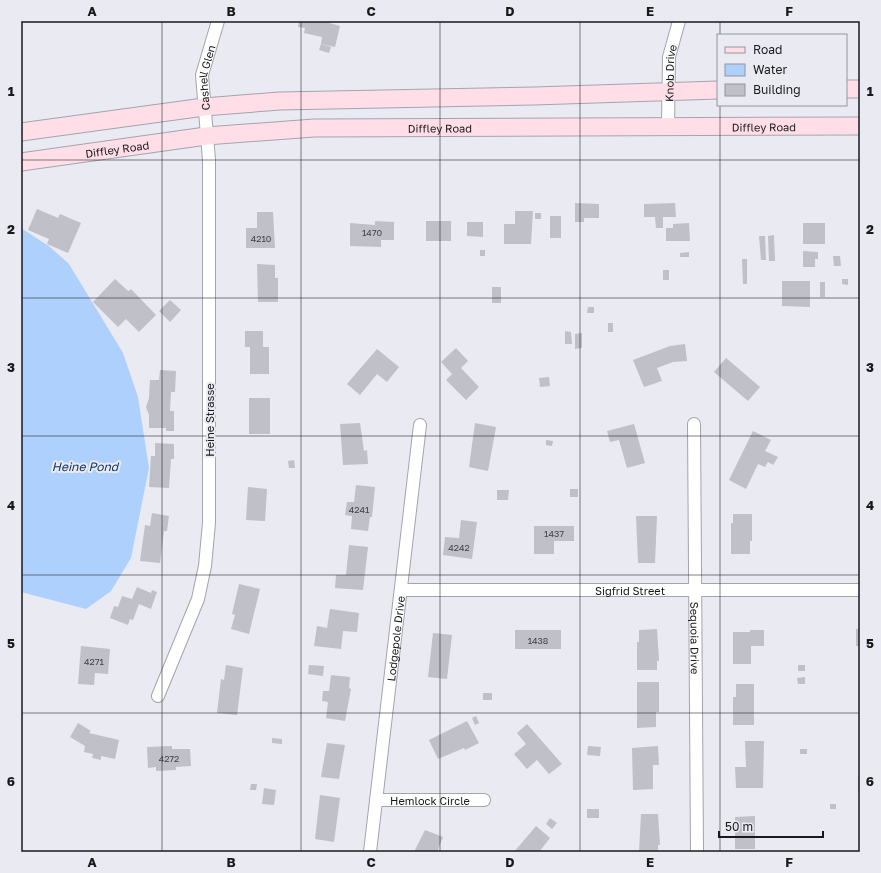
<svg xmlns="http://www.w3.org/2000/svg" width="881" height="873" font-family="'Golos Text',sans-serif">
<rect width="100%" height="100%" fill="#e9eaf2"/>
<polygon fill="#aed0fd" points="21,228 50,247 69,264 123,353 138,397 149,468 131,558 111,591 86,609 21,592"/>
<g fill="#bfc0c8">
<polygon points="299,21 330,21 329,23 340,26 335,47 321,44 322,37 304,33 305,28 298,27"/>
<polygon points="321,44 331,47 329,53 319,50"/>
<polygon points="575,203 599,204 599,218 584,218 584,222 575,222"/>
<polygon points="675,203 676,217 663,217 663,228 656,228 655,217 644,217 644,204"/>
<polygon points="37,209 58,218 60,214 81,223 68,253 47,244 49,239 28,230"/>
<polygon points="515,211 533,211 531,244 504,244 504,224 515,224"/>
<polygon points="257,212 273,212 275,248 246,248 246,228 257,228"/>
<rect x="535" y="213" width="6" height="6"/>
<rect x="550" y="216" width="11" height="22"/>
<polygon points="375,221 394,222 394,240 381,240 381,247 350,246 350,223 375,225"/>
<rect x="426" y="221" width="25" height="20"/>
<polygon points="467,222 483,222 483,237 467,236"/>
<polygon points="689,223 690,241 666,241 666,228 673,228 673,224"/>
<rect x="803" y="223" width="22" height="21"/>
<polygon points="774,235 775,261 769,261 768,236"/>
<polygon points="759,236 765,236 766,260 761,260"/>
<rect x="480" y="250" width="5" height="6"/>
<polygon points="803,251 818,252 818,259 815,259 815,267 803,267"/>
<polygon points="689,252 689,257 680,257 680,253"/>
<polygon points="833,256 840,256 841,266 834,266"/>
<polygon points="742,259 747,259 747,284 743,284"/>
<polygon points="257,264 275,265 275,278 278,278 278,302 258,302"/>
<rect x="663" y="270" width="6" height="10"/>
<polygon points="115,279 127,290 129,291 131,289 156,315 139,332 126,319 118,327 93,302"/>
<polygon points="842,279 848,279 848,285 842,284"/>
<polygon points="782,281 810,281 810,307 782,306"/>
<rect x="820" y="282" width="5" height="15"/>
<rect x="492" y="287" width="9" height="16"/>
<polygon points="170,300 181,310 170,322 159,311"/>
<polygon points="588,307 594,307 594,313 587,313"/>
<rect x="608" y="323" width="5" height="9"/>
<polygon points="245,331 263,331 263,347 269,347 269,374 250,374 250,347 245,347"/>
<polygon points="565,331 571,332 572,344 565,344"/>
<polygon points="582,333 582,348 575,349 575,334"/>
<polygon points="685,344 687,361 673,362 657,368 662,381 644,387 633,360 670,346"/>
<polygon points="456,348 468,361 461,368 479,387 466,400 446,380 452,374 441,362"/>
<polygon points="377,349 399,367 387,382 377,374 360,395 347,384"/>
<polygon points="726,358 760,387 748,401 714,372"/>
<polygon points="160,370 176,371 175,392 171,392 170,411 174,411 174,431 166,431 166,428 149,428 149,415 146,407 149,398 150,380 159,380"/>
<polygon points="549,377 550,386 540,387 539,378"/>
<rect x="249" y="398" width="21" height="36"/>
<polygon points="360,423 364,451 367,450 368,464 343,465 340,424"/>
<polygon points="475,423 496,427 488,471 469,467"/>
<polygon points="634,424 645,463 627,468 619,440 610,442 607,431"/>
<polygon points="753,431 771,440 765,451 778,457 773,465 768,462 765,467 758,464 746,489 729,480"/>
<polygon points="546,440 553,441 552,446 546,445"/>
<polygon points="155,443 174,444 174,459 171,459 169,488 149,487 151,456 155,456"/>
<polygon points="294,460 295,468 289,468 288,461"/>
<polygon points="356,485 375,487 372,517 370,517 368,531 351,529 352,516 345,515 347,502 354,502"/>
<polygon points="248,487 267,489 265,521 246,520"/>
<rect x="570" y="489" width="8" height="8"/>
<polygon points="497,490 509,490 508,500 497,500"/>
<polygon points="152,513 169,516 167,531 164,531 160,563 140,561 145,525 150,526"/>
<polygon points="733,514 752,514 752,541 750,541 750,554 731,554 731,523 733,523"/>
<polygon points="636,516 657,516 655,563 638,563"/>
<polygon points="461,520 477,522 472,559 443,555 445,537 459,538"/>
<polygon points="534,526 574,526 574,541 554,541 554,554 534,554"/>
<polygon points="349,545 368,547 363,590 335,588 336,575 346,575"/>
<polygon points="239,584 260,589 249,634 231,629 235,615 232,614"/>
<polygon points="137,587 151,593 152,590 157,592 151,609 139,604 133,620 130,619 128,625 110,618 114,606 118,607 122,596 132,599"/>
<polygon points="330,609 359,613 357,632 343,631 341,649 314,646 317,626 327,628"/>
<polygon points="657,629 659,661 657,661 657,670 637,670 637,642 639,642 639,630"/>
<rect x="856" y="629" width="4" height="17"/>
<rect x="515" y="630" width="46" height="19"/>
<polygon points="750,630 764,630 764,646 751,646 751,664 733,664 733,632 750,632"/>
<polygon points="433,633 452,635 447,679 428,677"/>
<polygon points="81,646 110,649 108,674 95,673 94,685 78,684"/>
<polygon points="226,665 243,668 237,715 217,713 221,679 224,680"/>
<polygon points="309,665 324,666 323,676 308,674"/>
<rect x="798" y="665" width="7" height="6"/>
<polygon points="331,675 350,677 349,688 351,689 345,721 326,718 328,702 322,701 323,691 329,691"/>
<polygon points="805,677 805,684 798,684 797,678"/>
<polygon points="637,682 659,682 659,712 656,712 656,727 637,728"/>
<polygon points="736,684 754,684 754,725 733,725 733,697 736,697"/>
<rect x="483" y="693" width="9" height="7"/>
<polygon points="476,716 479,723 475,725 472,718"/>
<polygon points="467,721 479,743 465,750 464,748 438,759 429,740"/>
<polygon points="78,723 91,731 89,733 119,740 115,759 101,756 101,760 92,758 93,754 84,752 85,746 70,737"/>
<polygon points="527,724 562,764 549,774 537,760 527,769 514,754 526,744 517,733"/>
<polygon points="272,738 282,739 282,744 272,743"/>
<polygon points="745,741 764,741 763,788 736,788 735,767 746,767"/>
<polygon points="327,743 345,745 339,779 321,777"/>
<polygon points="172,746 172,749 190,749 191,766 176,767 176,770 156,771 156,767 148,768 147,747"/>
<polygon points="588,746 601,747 600,756 587,755"/>
<polygon points="658,746 659,765 653,765 653,789 633,790 632,748"/>
<rect x="800" y="749" width="7" height="5"/>
<rect x="858" y="776" width="2" height="17"/>
<polygon points="251,784 257,784 256,790 250,790"/>
<polygon points="264,788 276,790 274,805 262,804"/>
<polygon points="320,795 340,798 334,842 315,839"/>
<rect x="830" y="804" width="6" height="5"/>
<rect x="587" y="809" width="12" height="9"/>
<polygon points="641,814 658,814 660,845 658,845 658,852 639,852"/>
<polygon points="755,816 755,849 735,849 735,817"/>
<polygon points="550,818 557,823 552,829 546,824"/>
<polygon points="536,826 550,838 539,852 514,852"/>
<polygon points="425,830 443,837 437,852 414,852"/>
</g>
<g fill="none" stroke-linecap="round" stroke-linejoin="round">
<g stroke="#a4a5ac" stroke-width="14">
<g id="minor">
<path id="s1" d="M 668,126 L 669,57 L 679,21"/>
<path id="s2" d="M 694,424 L 697,852"/>
<path id="s3" d="M 401,590 L 860,590"/>
<path id="s4" d="M 158,696 L 198,599 L 205,566 L 209,523 L 209,160 L 202,75 L 218,21"/>
<path id="s5" d="M 376,800 L 484,800"/>
<path id="s6" d="M 370,852 L 420,425"/>
</g>
</g>
<g stroke="#a4a5ac" stroke-width="19">
<g id="secondary">
<polyline points="846,89 860,89"/>
<polyline points="21,132 204,107 280,101 534,96 718,90"/>
<path id="s7" d="M 21,162 L 206,136 L 314,128 L 860,126"/>
</g>
</g>
<use href="#minor" stroke="#fff" stroke-width="12"/>
<use href="#secondary" stroke="#ffdee8" stroke-width="17"/>
</g>
<path fill="none" stroke="#19191c" stroke-width="1" stroke-opacity="0.55" d="M 162,21 L 162,852M 301,21 L 301,852M 440,21 L 440,852M 580,21 L 580,852M 720,21 L 720,35M 720,105 L 720,852M 21,160 L 860,160M 21,298 L 860,298M 21,436 L 860,436M 21,575 L 860,575M 21,713 L 860,713"/>
<g text-anchor="middle" dominant-baseline="central" stroke-width="4" stroke-linejoin="round" paint-order="stroke">
<g font-size="9" fill="#424347">
<text x="372" y="232">1470</text>
<text x="261" y="238">4210</text>
<text x="359" y="509">4241</text>
<text x="554" y="533">1437</text>
<text x="459" y="547">4242</text>
<text x="538" y="640">1438</text>
<text x="94" y="661">4271</text>
<text x="169" y="758">4272</text>
</g>
<g font-size="11" fill="#19191c" stroke="#e9eaf2">
<text stroke="none"><textPath href="#s1" startOffset="53">Knob Drive</textPath></text>
<text stroke="none"><textPath href="#s4" startOffset="628">Cashell Glen</textPath></text>
<text stroke="none"><textPath href="#s7" startOffset="745">Diffley Road</textPath></text>
<text stroke="none"><textPath href="#s7" startOffset="421">Diffley Road</textPath></text>
<text stroke="none"><textPath href="#s7" startOffset="97">Diffley Road</textPath></text>
<text transform="translate(209 420) rotate(-90)">Heine Strasse</text>
<text stroke="none"><textPath href="#s3" startOffset="229">Sigfrid Street</textPath></text>
<text stroke="none"><textPath href="#s6" startOffset="215">Lodgepole Drive</textPath></text>
<text stroke="none"><textPath href="#s2" startOffset="214">Sequoia Drive</textPath></text>
<text stroke="none"><textPath href="#s5" startOffset="54">Hemlock Circle</textPath></text>
</g>
<g font-size="12" font-style="italic" fill="#0f3563" stroke="#e9eaf2">
<text x="85" y="466">Heine Pond</text>
</g>
</g>
<rect width="881" height="873" fill="none" stroke="#e9eaf2" stroke-width="44"/>
<rect x="717" y="34" width="130" height="72" fill="#e9eaf2" stroke="#96969c"/>
<rect x="725" y="47" width="20" height="6" fill="#ffdee8" stroke="#96969c"/>
<text x="753" y="54" font-size="12" fill="#19191c">Road</text>
<rect x="725" y="64" width="20" height="12" fill="#aed0fd" stroke="#96969c"/>
<text x="753" y="74" font-size="12" fill="#19191c">Water</text>
<rect x="725" y="84" width="20" height="12" fill="#bfc0c8" stroke="#96969c"/>
<text x="753" y="94" font-size="12" fill="#19191c">Building</text>
<path d="M719 831v6h104v-6" fill="none" stroke="#19191c" stroke-width="2"/>
<text x="725" y="831" font-size="12" fill="#19191c" stroke="#e9eaf2" stroke-width="3" paint-order="stroke">50 m</text>
<rect x="22" y="22" width="837" height="829" fill="none" stroke="#19191c" stroke-width="1.5"/>
<g font-size="13" text-anchor="middle" font-weight="bold" fill="#19191c">
<text x="92" y="16">A</text>
<text x="231" y="16">B</text>
<text x="371" y="16">C</text>
<text x="510" y="16">D</text>
<text x="650" y="16">E</text>
<text x="789" y="16">F</text>
<text x="11" y="96">1</text>
<text x="870" y="96">1</text>
<text x="11" y="234">2</text>
<text x="870" y="234">2</text>
<text x="11" y="372">3</text>
<text x="870" y="372">3</text>
<text x="11" y="510">4</text>
<text x="870" y="510">4</text>
<text x="11" y="648">5</text>
<text x="870" y="648">5</text>
<text x="11" y="786">6</text>
<text x="870" y="786">6</text>
<text x="92" y="867">A</text>
<text x="231" y="867">B</text>
<text x="371" y="867">C</text>
<text x="510" y="867">D</text>
<text x="650" y="867">E</text>
<text x="789" y="867">F</text>
</g>
</svg>
